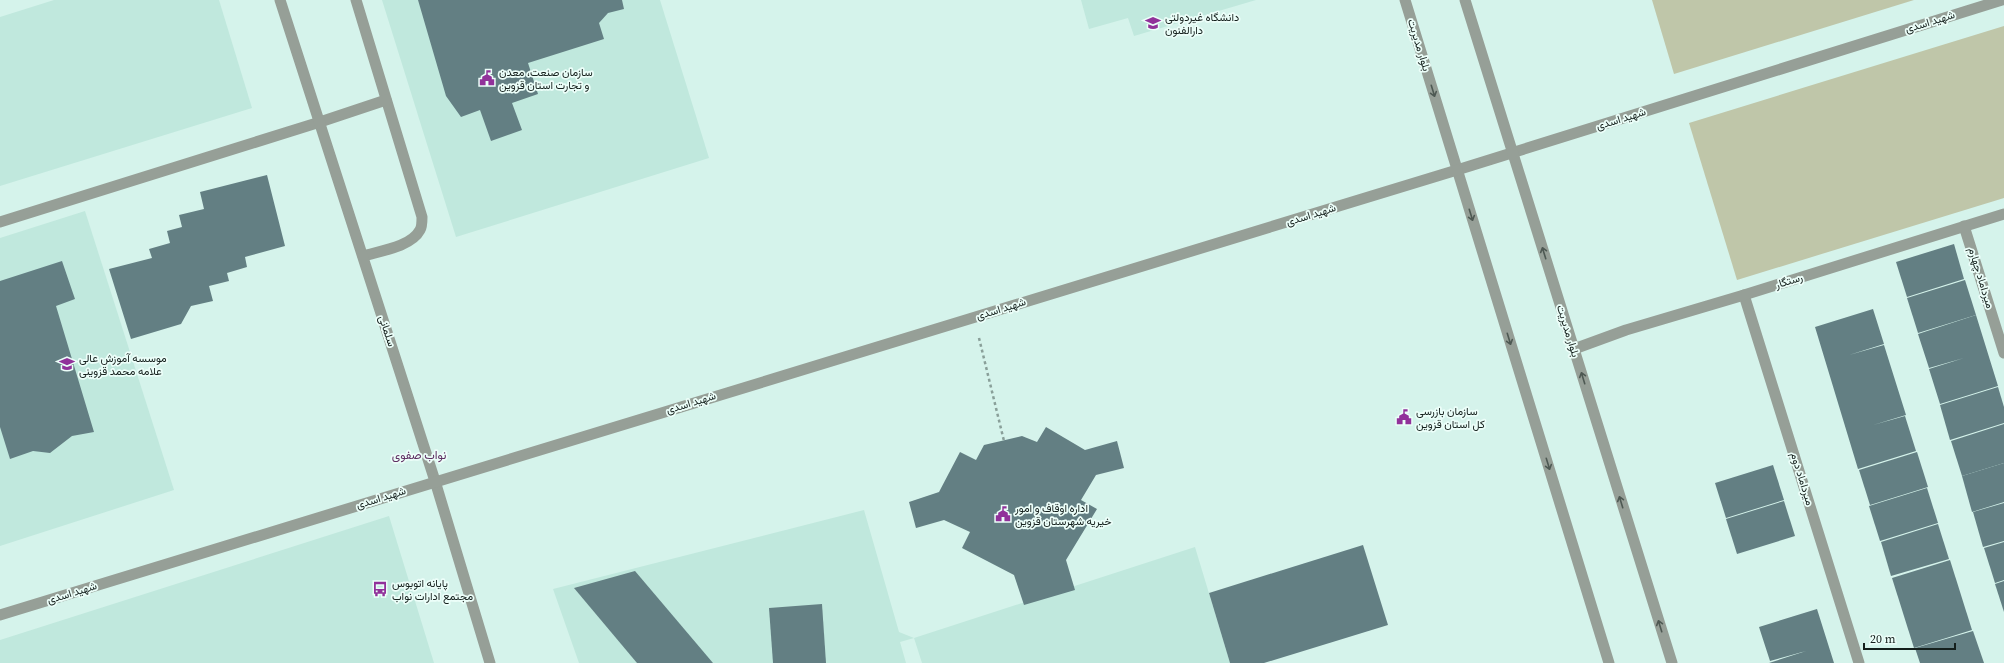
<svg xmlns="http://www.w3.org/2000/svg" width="2004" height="663" font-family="'Source Serif 4',Vazirmatn,serif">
<rect width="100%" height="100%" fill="#d5f3eb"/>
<g fill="#c0e8dd">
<polygon points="54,0 219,0 252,108 0,186 0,17"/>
<polygon points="382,0 660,0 709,158 456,237"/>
<polygon points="1081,0 1256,0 1134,36 1128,18 1089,29"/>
<polygon points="85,211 174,490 0,546 0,238"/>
<polygon points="864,510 899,632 914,638 1195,547 1230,663 922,663 914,638 900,642 906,663 579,663 553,589"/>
<polygon points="389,516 434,663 0,663 0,640"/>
</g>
<g fill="#bfc6a9">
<polygon points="1652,0 1914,0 1674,74"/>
<polygon points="2004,26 2004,198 1737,280 1689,123"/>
</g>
<g fill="#637f83">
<polygon points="418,0 622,0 624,9 608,13 599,23 604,39 528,63 538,94 512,103 522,130 491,141 480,110 461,117 446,96"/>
<polygon points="267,175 285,246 245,257 247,267 227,273 229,281 209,286 213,301 191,306 181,324 131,339 109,269 152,258 149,249 170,243 167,231 182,227 179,215 204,209 200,192"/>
<polygon points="1954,244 1964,279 1907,297 1896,262"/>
<polygon points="62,261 75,299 56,306 94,432 72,436 50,453 33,451 10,459 0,427 0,281"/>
<polygon points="1965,280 1976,315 1918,333 1907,298"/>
<polygon points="1873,309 1884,344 1849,355 1884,345 1895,380 1860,390 1895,380 1906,415 1873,425 1905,416 1916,451 1858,469 1815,327"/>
<polygon points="1976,315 1998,386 1940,404 1929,369 1964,358 1929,368 1918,334"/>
<polygon points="1998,387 2004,407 2004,423 1950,440 1940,405"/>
<polygon points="2004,424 2004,463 1962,476 1951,441"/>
<polygon points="1046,427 1085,450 1117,441 1124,468 1096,475 1081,500 1097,509 1066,560 1075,590 1024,605 1014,575 962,548 970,532 944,520 916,528 909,502 939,492 960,452 976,460 984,445 1022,436 1037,442"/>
<polygon points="1917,452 1928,487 1870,505 1859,470"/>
<polygon points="2004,463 2004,502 1972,512 1962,476"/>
<polygon points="1773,465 1784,500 1726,518 1715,483"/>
<polygon points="1927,488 1938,523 1880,541 1869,506"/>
<polygon points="1784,501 1795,536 1737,554 1726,519"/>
<polygon points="2004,503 2004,541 1983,547 1973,512"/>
<polygon points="1938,524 1949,559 1891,576 1881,542"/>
<polygon points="2004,542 2004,580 1995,583 1984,548"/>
<polygon points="1363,545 1388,625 1264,663 1230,663 1209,593"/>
<polygon points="1950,560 1972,630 1914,648 1892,578"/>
<polygon points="635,571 713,663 637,663 574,588"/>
<polygon points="2004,581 2004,612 1995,584"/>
<polygon points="822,604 826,663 773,663 769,608"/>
<polygon points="1817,609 1834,663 1769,663 1806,651 1770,661 1759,627"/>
<polygon points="1973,631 1984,663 1920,663 1915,648"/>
</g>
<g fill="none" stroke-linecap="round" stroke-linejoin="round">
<polyline stroke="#899f99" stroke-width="2.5" stroke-dasharray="3 3" stroke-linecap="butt" points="979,338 1004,441"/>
<g stroke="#969f97" stroke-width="11">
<path d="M 356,0 L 422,217 C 422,221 422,227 420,230 C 411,247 380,251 363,256"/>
<polyline points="320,122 386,100"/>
</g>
<g stroke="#969f97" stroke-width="11">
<polyline points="1457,170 2002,0"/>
<polyline points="0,222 320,122"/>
<polyline points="1964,226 2004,353"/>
<polyline points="1744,295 1859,663"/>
<polyline points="1574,349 1626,330 1744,295 2004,214"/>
</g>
<g stroke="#969f97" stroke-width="11">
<polyline points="280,0 435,481 490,663"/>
<polyline points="1405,0 1609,663"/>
<polyline points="1465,0 1672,663"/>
<polyline points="0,615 1457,170"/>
</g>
</g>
<defs><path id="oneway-shaft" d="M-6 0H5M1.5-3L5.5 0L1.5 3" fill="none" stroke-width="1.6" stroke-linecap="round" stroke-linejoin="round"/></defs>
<g stroke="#4e5953">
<use href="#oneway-shaft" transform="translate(1433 91) rotate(73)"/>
<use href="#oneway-shaft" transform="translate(1471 215) rotate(73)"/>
<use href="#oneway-shaft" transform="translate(1544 253) rotate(-107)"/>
<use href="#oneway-shaft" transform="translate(1509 339) rotate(73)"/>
<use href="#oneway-shaft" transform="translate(1583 378) rotate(-107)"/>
<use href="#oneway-shaft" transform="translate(1548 464) rotate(73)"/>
<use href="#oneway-shaft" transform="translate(1621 502) rotate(-107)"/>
<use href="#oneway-shaft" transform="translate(1660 626) rotate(-107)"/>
</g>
<defs>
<g id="university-bare" transform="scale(1.2)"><path d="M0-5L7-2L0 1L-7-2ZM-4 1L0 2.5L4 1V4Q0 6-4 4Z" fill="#91319a" stroke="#ecfef9" stroke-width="2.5" paint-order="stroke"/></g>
<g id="civic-bare" transform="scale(1.2)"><path d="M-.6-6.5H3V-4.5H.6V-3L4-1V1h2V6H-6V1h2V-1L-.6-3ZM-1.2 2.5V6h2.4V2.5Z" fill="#91319a" stroke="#ecfef9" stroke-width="2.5" paint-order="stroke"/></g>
<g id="bus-bare" transform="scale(1.2)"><path d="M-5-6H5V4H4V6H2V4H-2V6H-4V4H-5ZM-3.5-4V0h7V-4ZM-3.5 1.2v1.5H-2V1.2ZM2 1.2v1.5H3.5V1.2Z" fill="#91319a" stroke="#ecfef9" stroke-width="2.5" paint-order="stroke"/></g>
</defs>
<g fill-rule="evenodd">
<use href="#university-bare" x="1153" y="23"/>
<use href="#civic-bare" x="487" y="78"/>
<use href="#university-bare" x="67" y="364"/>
<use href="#civic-bare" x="1404" y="417"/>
<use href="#civic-bare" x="1003" y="514"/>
<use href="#bus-bare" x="380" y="589"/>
</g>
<g text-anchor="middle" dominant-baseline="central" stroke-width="3.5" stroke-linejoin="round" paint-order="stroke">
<g font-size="11" fill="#141f1c" stroke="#ecfef9" text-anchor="start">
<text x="1165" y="17">دانشگاه غیردولتی<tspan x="1165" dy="13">دارالفنون</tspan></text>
<text x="499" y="72">سازمان صنعت، معدن<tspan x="499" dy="13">و تجارت استان قزوین</tspan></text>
<text x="79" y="358">موسسه آموزش عالی<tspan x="79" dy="13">علامه محمد قزوینی</tspan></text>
<text x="1416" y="411">سازمان بازرسی<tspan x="1416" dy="13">کل استان قزوین</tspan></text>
<text x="1015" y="508">اداره اوقاف و امور<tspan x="1015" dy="13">خیریه شهرستان قزوین</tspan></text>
<text x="392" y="583">پایانه اتوبوس<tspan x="392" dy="13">مجتمع ادارات نواب</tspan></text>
</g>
<g font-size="11" fill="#141f1c" stroke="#ecfef9">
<text transform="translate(1930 22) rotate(-17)">شهید اسدی</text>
<text transform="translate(1419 45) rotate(73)">بلوار مدیریت</text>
<text transform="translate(1621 119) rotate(-17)">شهید اسدی</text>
<text transform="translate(1311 215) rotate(-17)">شهید اسدی</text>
<text transform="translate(1981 278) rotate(73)">میرداماد چهارم</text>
<text transform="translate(1789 281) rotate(-17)">رستگار</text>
<text transform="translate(1001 309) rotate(-17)">شهید اسدی</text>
<text transform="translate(387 331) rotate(72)">سلمانی</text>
<text transform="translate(1568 331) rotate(73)">بلوار مدیریت</text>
<text transform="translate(691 403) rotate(-17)">شهید اسدی</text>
<text transform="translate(1802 479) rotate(73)">میرداماد دوم</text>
<text transform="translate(381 498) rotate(-17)">شهید اسدی</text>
<text transform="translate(72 593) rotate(-17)">شهید اسدی</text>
</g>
<g font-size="12" fill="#5e2f62" stroke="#ecfef9">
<text x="419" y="455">نواب صفوی</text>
</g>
</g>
<path d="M1864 643v6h91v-6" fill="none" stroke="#141f1c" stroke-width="2"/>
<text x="1870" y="643" font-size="12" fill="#141f1c" stroke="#ecfef9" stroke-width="3" paint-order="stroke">20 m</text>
</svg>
